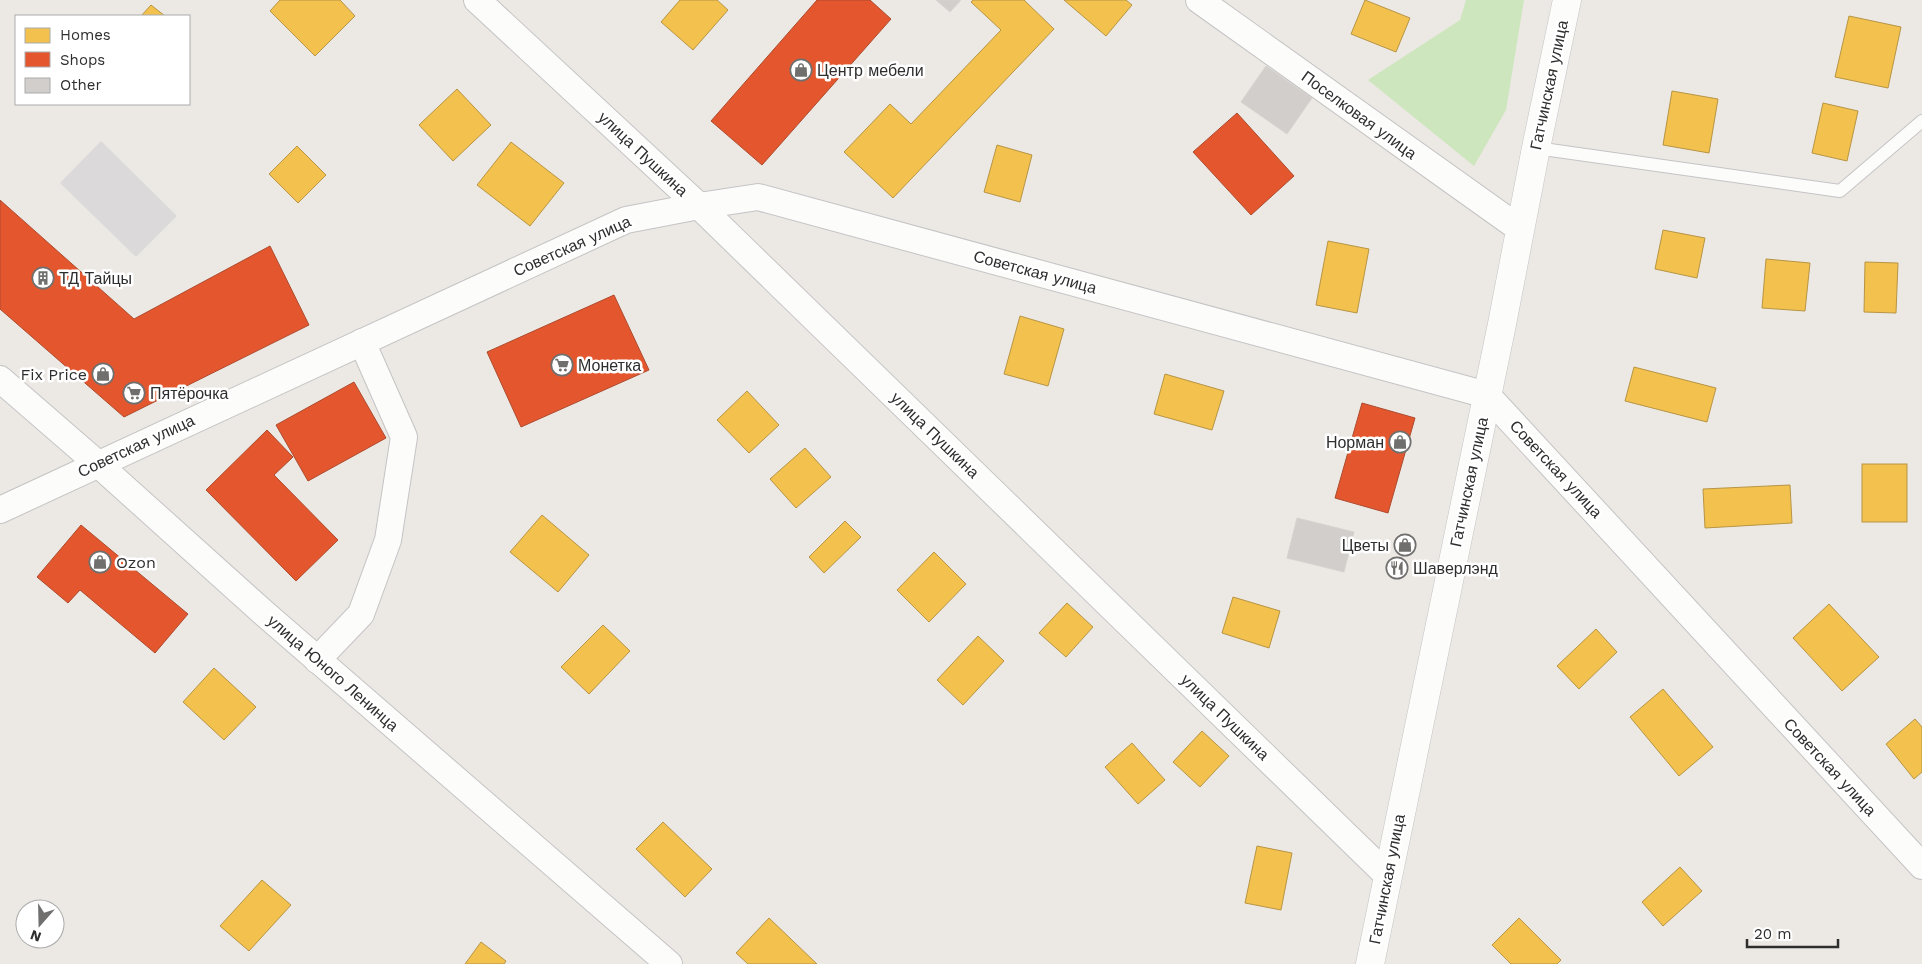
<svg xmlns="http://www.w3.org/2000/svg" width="1922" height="964" font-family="'Work Sans',sans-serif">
<rect width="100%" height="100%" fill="#ece8e4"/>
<polygon fill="#dcd9db" points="101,141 177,216 136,257 60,183"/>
<polygon fill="#cee6be" points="1466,0 1524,0 1506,110 1474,166 1368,80 1460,20"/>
<g fill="#f2c14e" stroke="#b79544">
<polygon points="280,0 340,0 355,16 315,56 270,11"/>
<polygon points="680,0 717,0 728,10 693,50 661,22"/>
<polygon points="973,0 1024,0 1054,29 893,198 844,152 890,104 911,124 1001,30 971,2"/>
<polygon points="1064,0 1126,0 1132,5 1106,36"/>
<polygon points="1365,0 1410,18 1396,52 1351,34"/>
<polygon points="151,5 165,16 141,16"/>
<polygon points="1849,16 1901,27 1888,88 1835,77"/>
<polygon points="457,89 491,125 453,161 419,125"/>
<polygon points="1672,91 1718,99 1709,153 1663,145"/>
<polygon points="1823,103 1858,111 1847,161 1812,153"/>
<polygon points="511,142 564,183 530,226 477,185"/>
<polygon points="997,145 1032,155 1020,202 984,192"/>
<polygon points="297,146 326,175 298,203 269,174"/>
<polygon points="1663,230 1705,238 1697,278 1655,269"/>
<polygon points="1328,241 1369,249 1357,313 1316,305"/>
<polygon points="1766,259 1810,263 1805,311 1762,308"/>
<polygon points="1865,262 1898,263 1896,313 1864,312"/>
<polygon points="1020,316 1064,329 1048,386 1004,374"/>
<polygon points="1634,367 1716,388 1707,422 1625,401"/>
<polygon points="1165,374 1224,391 1212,430 1154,414"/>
<polygon points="747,391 779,425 749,453 717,420"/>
<polygon points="805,448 831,477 796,508 770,479"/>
<rect x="1862" y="464" width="45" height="58"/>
<polygon points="1790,485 1792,523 1705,528 1703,489"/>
<polygon points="542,515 589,555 558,592 510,552"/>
<polygon points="845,521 861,537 824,573 809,557"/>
<polygon points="934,552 966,584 929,622 897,590"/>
<polygon points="1233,597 1280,611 1269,648 1222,633"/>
<polygon points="1067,603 1093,627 1066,657 1039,633"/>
<polygon points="1829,604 1879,657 1842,691 1793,638"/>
<polygon points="603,625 630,651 589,694 561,667"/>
<polygon points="1596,629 1617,652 1579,689 1557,666"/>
<polygon points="978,636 1004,661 963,705 937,680"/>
<polygon points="214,668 256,707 224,740 183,702"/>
<polygon points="1663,689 1713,747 1679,776 1630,717"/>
<polygon points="1915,719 1922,727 1922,772 1914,779 1886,744"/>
<polygon points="1202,731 1229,756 1200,787 1173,762"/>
<polygon points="1132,743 1165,780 1138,804 1105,767"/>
<polygon points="663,822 712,869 685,897 636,849"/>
<polygon points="1257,846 1292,853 1281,910 1245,903"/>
<polygon points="1680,867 1702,891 1663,926 1642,902"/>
<polygon points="262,880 291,905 249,951 220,926"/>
<polygon points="769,918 817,964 748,964 736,953"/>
<polygon points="1519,918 1561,960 1557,964 1511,964 1492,945"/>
<polygon points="481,942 506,961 504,964 465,964"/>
</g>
<g fill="#e4572e" stroke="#ad4b2e">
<polygon points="817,0 870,0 891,19 762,165 711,121"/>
<polygon points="1237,113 1294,176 1251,215 1193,152"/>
<polygon points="0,200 134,319 270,246 309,325 124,417 0,309"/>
<polygon points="614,295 649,370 521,427 487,352"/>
<polygon points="354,382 386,438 308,481 276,425"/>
<polygon points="1362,403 1415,418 1388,513 1335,498"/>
<polygon points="267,430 293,457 274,475 338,540 296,581 206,490"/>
<polygon points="81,525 188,614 155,653 80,590 68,603 37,577"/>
</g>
<g fill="#d1cecb" stroke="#d7d4d0">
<polygon points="936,0 961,0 950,12"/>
<polygon points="1266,66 1312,98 1287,134 1241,102"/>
<polygon points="1297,518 1354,532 1344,572 1287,558"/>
</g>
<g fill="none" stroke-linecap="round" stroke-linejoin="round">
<g stroke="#c5c4c5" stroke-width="14">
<polyline id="lane" points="1536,148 1840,191 1922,121"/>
</g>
<g stroke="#c5c4c5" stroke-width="28">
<g id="street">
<polyline points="477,0 699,206 1387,875"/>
<polyline points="1199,0 1520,229"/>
<polyline points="0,379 98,464 265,614 669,964"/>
<polyline points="0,510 626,220 699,206 758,197 1487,395 1922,866"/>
<polyline points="317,660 361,614 388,540 404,437 362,342"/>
</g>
</g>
<g stroke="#c5c4c5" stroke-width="29">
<polyline id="secondary" points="1370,964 1502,324 1536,148 1567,0"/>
</g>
<use href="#lane" stroke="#fcfcfb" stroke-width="12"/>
<use href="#street" stroke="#fcfcfb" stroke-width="26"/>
<use href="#secondary" stroke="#fcfcfb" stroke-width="28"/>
</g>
<defs>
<g id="shop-ring" transform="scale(1.125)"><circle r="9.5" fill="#fff" stroke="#706f6e" stroke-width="1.5"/><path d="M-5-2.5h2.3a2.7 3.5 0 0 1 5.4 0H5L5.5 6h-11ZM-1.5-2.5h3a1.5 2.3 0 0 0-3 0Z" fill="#706f6e"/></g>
<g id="building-ring" transform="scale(1.125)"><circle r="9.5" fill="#fff" stroke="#706f6e" stroke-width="1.5"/><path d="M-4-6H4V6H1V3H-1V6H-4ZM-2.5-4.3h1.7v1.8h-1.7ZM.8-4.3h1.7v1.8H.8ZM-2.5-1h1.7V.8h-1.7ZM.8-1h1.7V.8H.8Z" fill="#706f6e"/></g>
<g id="supermarket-ring" transform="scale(1.125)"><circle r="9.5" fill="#fff" stroke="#706f6e" stroke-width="1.5"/><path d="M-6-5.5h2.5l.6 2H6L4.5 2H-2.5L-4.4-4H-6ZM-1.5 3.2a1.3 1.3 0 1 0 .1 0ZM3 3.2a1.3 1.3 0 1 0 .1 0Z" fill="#706f6e"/></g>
<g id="restaurant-ring" transform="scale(1.125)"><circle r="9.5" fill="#fff" stroke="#706f6e" stroke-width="1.5"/><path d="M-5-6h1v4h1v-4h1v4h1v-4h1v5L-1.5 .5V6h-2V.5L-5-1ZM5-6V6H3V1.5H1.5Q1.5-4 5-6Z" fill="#706f6e"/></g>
</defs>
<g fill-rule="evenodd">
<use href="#shop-ring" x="801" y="70"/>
<use href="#building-ring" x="43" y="278"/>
<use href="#supermarket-ring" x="562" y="365"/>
<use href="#shop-ring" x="103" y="374"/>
<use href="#supermarket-ring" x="134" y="393"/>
<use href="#shop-ring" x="1400" y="442"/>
<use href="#shop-ring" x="1405" y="545"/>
<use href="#shop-ring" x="100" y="562"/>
<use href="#restaurant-ring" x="1397" y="568"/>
</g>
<g text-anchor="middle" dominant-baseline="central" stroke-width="5" stroke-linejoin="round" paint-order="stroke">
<g font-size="16" fill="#2e2e2e" stroke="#fff" text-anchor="start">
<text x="817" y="70">Центр мебели</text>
<text x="59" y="278">ТД Тайцы</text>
<text x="578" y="365">Монетка</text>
<text x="87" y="374" text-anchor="end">Fix Price</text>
<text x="150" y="393">Пятёрочка</text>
<text x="1384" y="442" text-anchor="end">Норман</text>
<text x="1389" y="545" text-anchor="end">Цветы</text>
<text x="116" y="562">Ozon</text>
<text x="1413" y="568">Шаверлэнд</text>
</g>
<g font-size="16" fill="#2e2e2e" stroke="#fff">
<text transform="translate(1549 85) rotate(-78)">Гатчинская улица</text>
<text transform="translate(1359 115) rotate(36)">Поселковая улица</text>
<text transform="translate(643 154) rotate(43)">улица Пушкина</text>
<text transform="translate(572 246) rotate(-24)">Советская улица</text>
<text transform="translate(1035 272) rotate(15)">Советская улица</text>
<text transform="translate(935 435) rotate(44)">улица Пушкина</text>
<text transform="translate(136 446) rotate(-25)">Советская улица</text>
<text transform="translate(1556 469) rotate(47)">Советская улица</text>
<text transform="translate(1469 482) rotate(-78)">Гатчинская улица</text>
<text transform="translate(333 673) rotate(41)">улица Юного Ленинца</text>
<text transform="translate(1225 717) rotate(44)">улица Пушкина</text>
<text transform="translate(1830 767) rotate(47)">Советская улица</text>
<text transform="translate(1387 879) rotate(-79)">Гатчинская улица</text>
</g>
</g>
<rect x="15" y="15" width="175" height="90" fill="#ffffff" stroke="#ababab"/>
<rect x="25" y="28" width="25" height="15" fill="#f2c14e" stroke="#ababab"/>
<text x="60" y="40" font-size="15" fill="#2e2e2e">Homes</text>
<rect x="25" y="52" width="25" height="15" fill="#e4572e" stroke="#ababab"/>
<text x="60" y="65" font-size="15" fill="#2e2e2e">Shops</text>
<rect x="25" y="78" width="25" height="15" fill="#d1cecb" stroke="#ababab"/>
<text x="60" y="90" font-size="15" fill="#2e2e2e">Other</text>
<g transform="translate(40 924) rotate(200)"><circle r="24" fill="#ffffff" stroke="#ababab"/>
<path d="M0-4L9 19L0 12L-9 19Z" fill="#706f6e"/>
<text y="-8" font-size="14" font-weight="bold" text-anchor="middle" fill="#2e2e2e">N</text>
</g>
<path d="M1747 939v8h91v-8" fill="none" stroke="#2e2e2e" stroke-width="2.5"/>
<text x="1754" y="939" font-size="15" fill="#2e2e2e" stroke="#ffffff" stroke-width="4" paint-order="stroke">20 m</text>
</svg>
